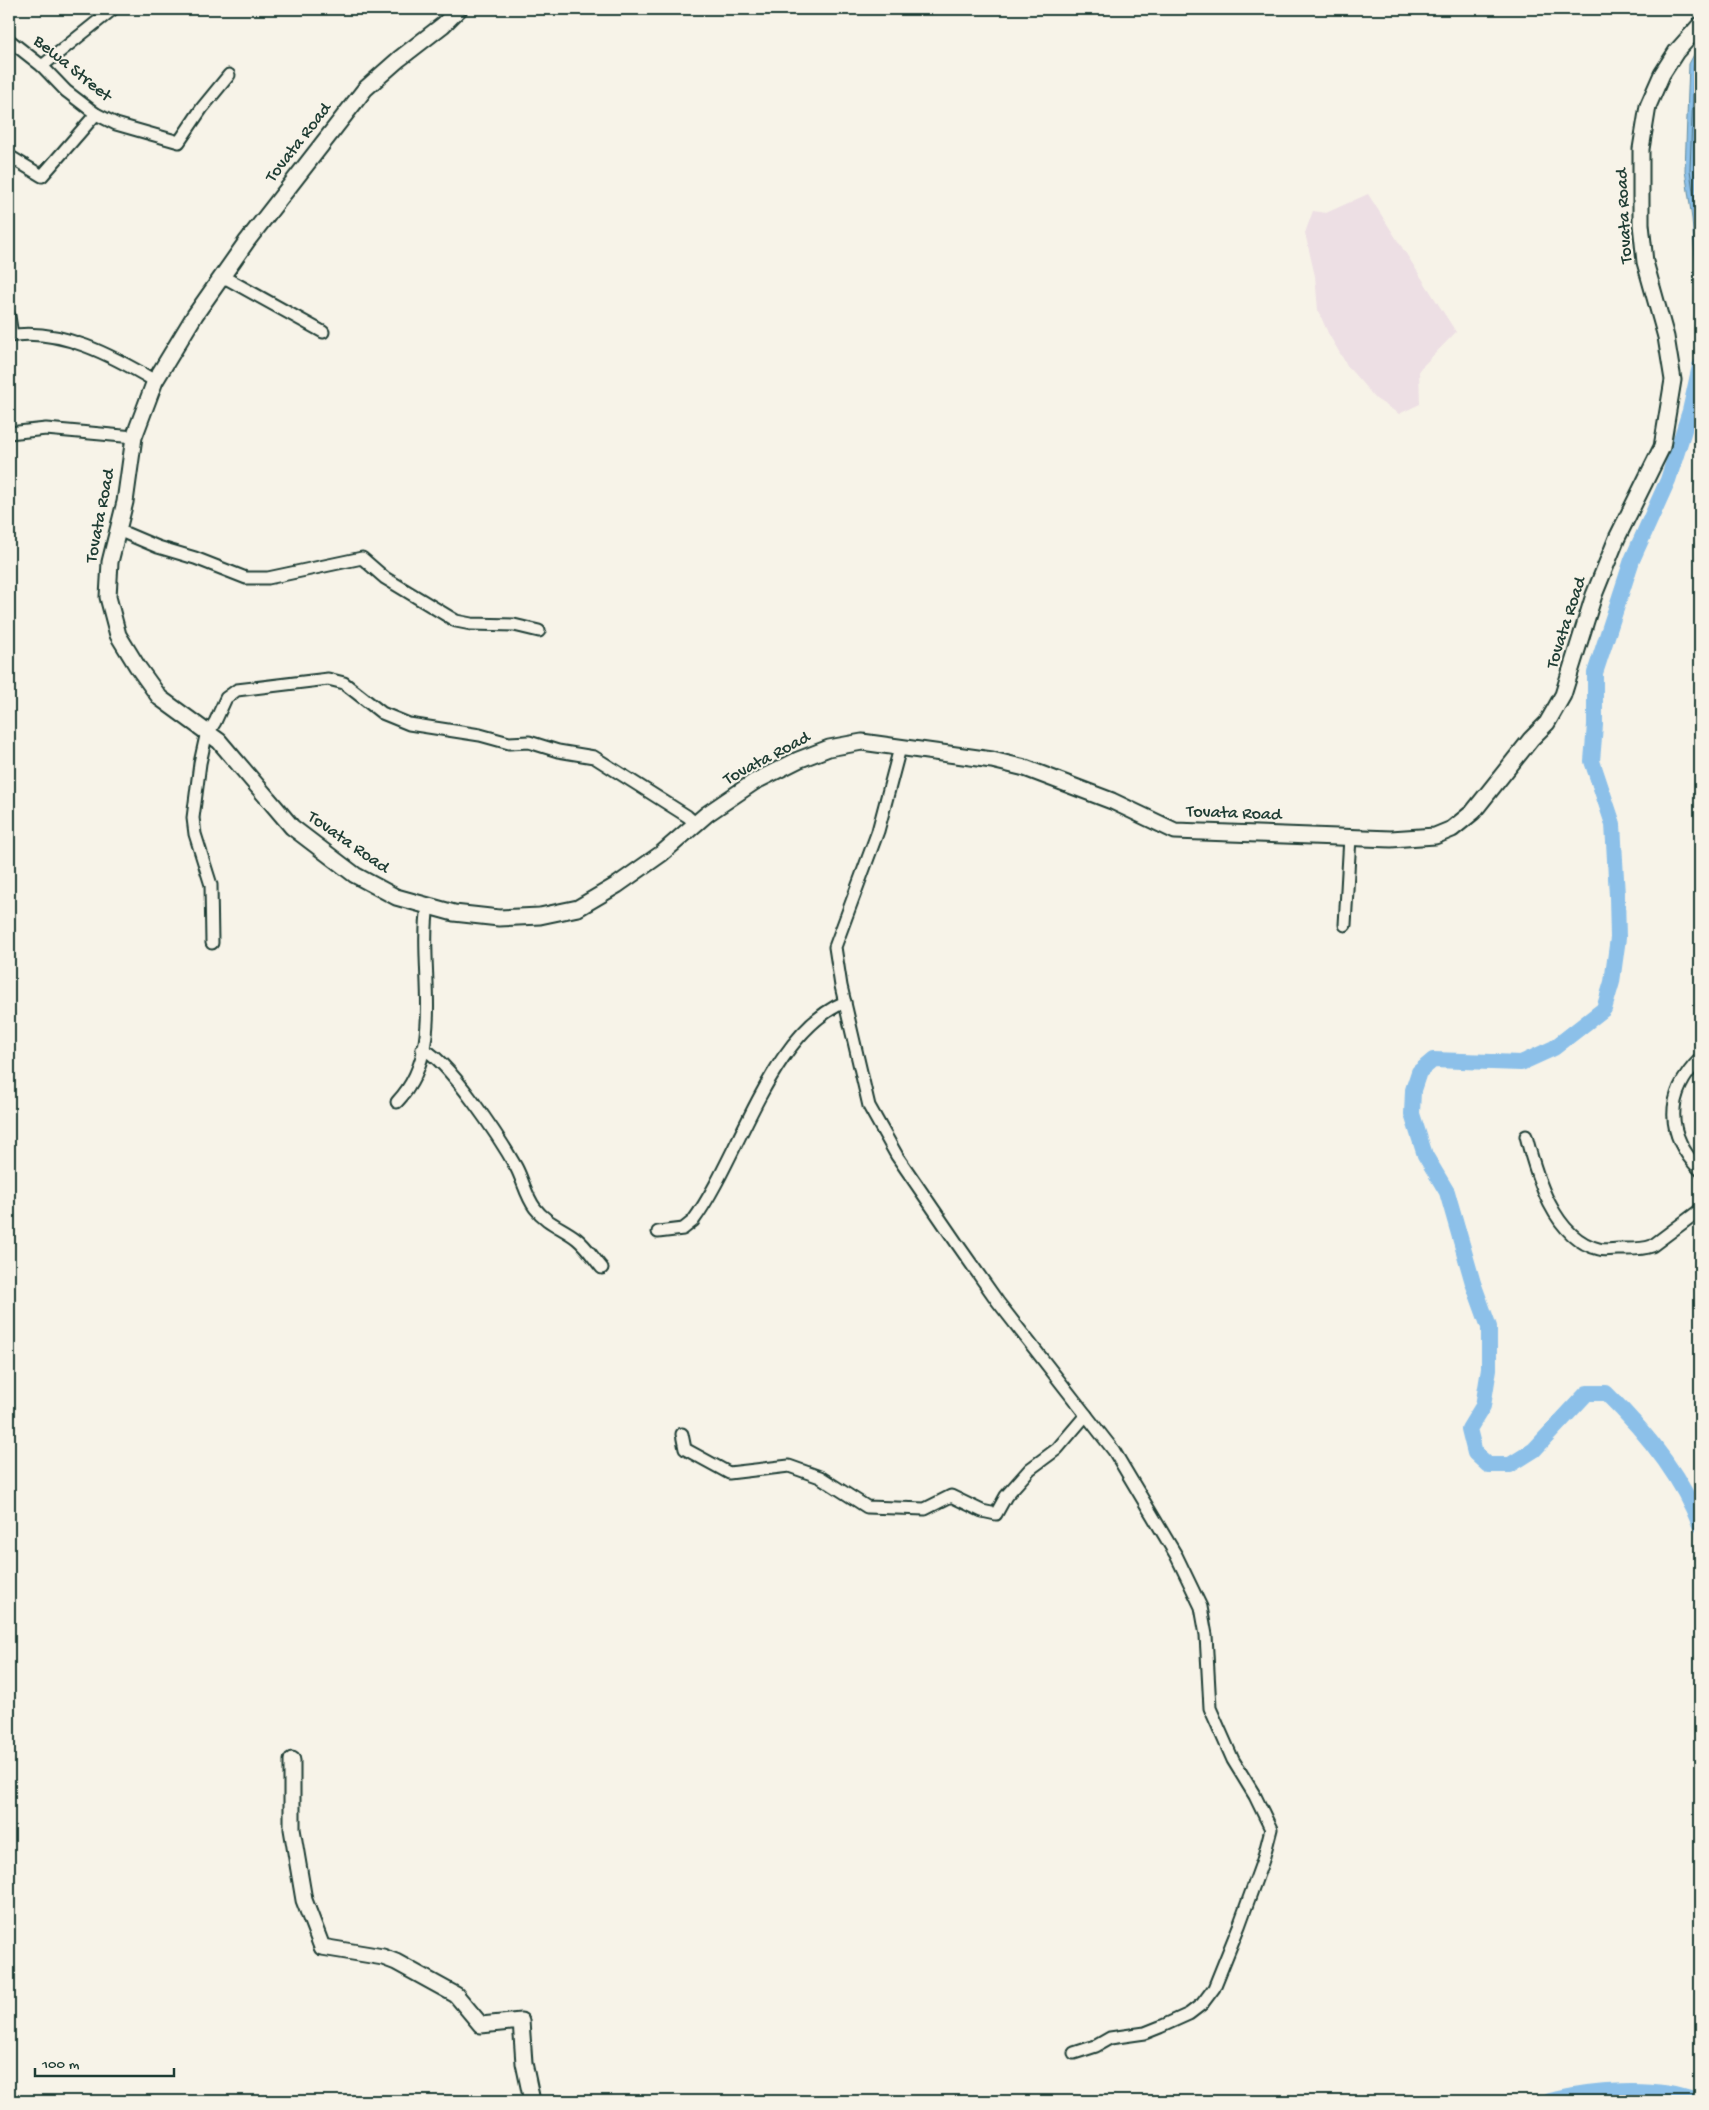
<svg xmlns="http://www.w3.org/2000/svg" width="1709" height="2110" font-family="'Gochi Hand',sans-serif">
<rect width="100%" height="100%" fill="#f7f3e8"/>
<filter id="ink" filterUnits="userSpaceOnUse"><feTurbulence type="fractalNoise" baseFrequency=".02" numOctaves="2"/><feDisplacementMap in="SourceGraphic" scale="10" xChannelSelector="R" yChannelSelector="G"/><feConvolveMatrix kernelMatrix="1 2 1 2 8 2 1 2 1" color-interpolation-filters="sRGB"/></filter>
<g filter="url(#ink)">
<polygon fill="#eddfe4" points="1368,194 1456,332 1419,370 1420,404 1399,414 1376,399 1348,367 1328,333 1318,310 1315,276 1305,233 1313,211 1326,213"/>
<polygon fill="#8cc0e9" stroke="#608ca1" points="1700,43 1700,319 1692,219 1685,170 1689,64"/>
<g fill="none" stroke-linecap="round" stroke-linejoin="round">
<g stroke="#4b717c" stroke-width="1">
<polyline points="1700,54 1694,66 1690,170 1697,219 1700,265"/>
<polyline points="1700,71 1696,169 1700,198"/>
</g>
<g stroke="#8cc0e9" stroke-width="16">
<path d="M 1700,366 L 1690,411 L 1668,480 L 1632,560 L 1595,673 L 1595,725 L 1592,761 L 1613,824 L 1617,896 L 1618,938 L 1612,982 L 1604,1009 L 1554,1048 L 1521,1063 L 1433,1060 L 1419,1072 L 1413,1090 L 1412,1114 L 1425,1155 L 1447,1192 L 1473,1283 L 1489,1327 L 1489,1369 L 1483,1406 L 1469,1429 L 1475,1453 L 1488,1465 L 1510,1465 L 1534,1450 L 1587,1393 L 1606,1393 C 1644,1430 1681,1474 1700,1525"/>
<path d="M 1549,2101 C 1589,2091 1656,2085 1696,2101"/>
</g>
<g stroke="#1f3d34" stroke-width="15">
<g id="street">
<polyline points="9,40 42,66 66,91 96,114 116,124 179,142 202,108 229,75"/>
<polyline points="42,66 113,9"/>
<polyline points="9,156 42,176 96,114"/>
<polyline points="222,276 323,332"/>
<polyline points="9,316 12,335"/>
<path d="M 9,336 C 60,327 113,356 155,381"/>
<polyline points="9,433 46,429 134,437"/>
<polyline points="118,530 158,547 195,558 246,578 268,578 362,558 385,578 456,621 471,624 514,625 539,631"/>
<polyline points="900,748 878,831 835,947 841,986 869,1106 897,1156 958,1245 998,1302 1114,1451 1176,1555 1201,1607 1206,1635 1210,1708 1233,1760 1255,1796 1271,1829 1263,1860 1239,1926 1214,1988 1202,2004 1189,2014 1160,2027 1145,2033 1110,2038 1096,2046 1074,2053"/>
<polyline points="1345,925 1350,837"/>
<polyline points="212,943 211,885 195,834 193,818 200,763 206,736 215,722 226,698 237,690 328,679 344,683 382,713 409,724 480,735 509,743 529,742 558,751 594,757 687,816 696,824"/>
<path d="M 422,1049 C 447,1057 502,1142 516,1167 C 523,1180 526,1196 535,1208 C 546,1223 563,1228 577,1239 C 587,1247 594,1259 602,1268"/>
<path d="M 1700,1059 C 1664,1095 1666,1135 1700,1170"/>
<path d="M 397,1102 C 447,1050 418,969 428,906"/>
<path d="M 1526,1136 C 1536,1175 1554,1239 1599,1249 C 1605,1251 1613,1249 1618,1249 C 1630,1249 1641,1250 1652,1246 L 1700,1210"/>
<path d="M 658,1232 L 683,1229 L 693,1221 C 740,1157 770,1033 845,1002"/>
<polyline points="682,1434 685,1449 729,1473 789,1466 820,1477 867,1507 925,1509 951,1496 982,1511 996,1514 1006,1496 1030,1469 1057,1449 1086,1415"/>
</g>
</g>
<g stroke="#1f3d34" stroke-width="19">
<g id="secondary">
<polyline points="459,9 443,25 399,59 365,89 247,241 195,315 155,381 134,437 125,502 110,562 108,597 118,635 137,666 160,698 219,741 292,827 355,875 396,897 454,913 499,918 540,916 578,908 617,885 661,854 707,814 754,782 798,760 829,748 862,742 992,760 1025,768 1112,801 1175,831 1391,839 1435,836 1452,829 1473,812 1531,739 1547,723 1563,695 1594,595 1617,538 1662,447 1673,380 1666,337 1645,262 1641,224 1641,149 1648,106 1662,74 1676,52 1700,25"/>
<polyline points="292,1760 292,1829 304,1900 322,1947 383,1957 396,1962 456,1995 481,2025 521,2021 524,2063 532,2101"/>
</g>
</g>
<use href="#street" stroke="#f7f3e8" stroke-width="11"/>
<use href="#secondary" stroke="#f7f3e8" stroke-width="15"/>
</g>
</g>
<g text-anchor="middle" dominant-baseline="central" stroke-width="4" stroke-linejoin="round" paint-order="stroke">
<g font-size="18" fill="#1f3d34" stroke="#f7f3e8">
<text transform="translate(72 69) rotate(39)">Bewa Street</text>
<text transform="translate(299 143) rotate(-52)">Tovata Road</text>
<text transform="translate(1625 216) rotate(-93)">Tovata Road</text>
<text transform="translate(101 516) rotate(-79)">Tovata Road</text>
<text transform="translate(1567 623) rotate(-72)">Tovata Road</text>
<text transform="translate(767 759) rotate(-28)">Tovata Road</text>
<text transform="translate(1234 814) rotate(2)">Tovata Road</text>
<text transform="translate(348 843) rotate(35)">Tovata Road</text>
</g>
</g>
<rect width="1709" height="2110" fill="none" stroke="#f7f3e8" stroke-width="30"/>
<rect x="15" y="15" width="1679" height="2080" fill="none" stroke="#1f3d34" stroke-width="2" filter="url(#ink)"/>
<path d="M35 2068v8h139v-8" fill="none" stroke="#1f3d34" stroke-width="2.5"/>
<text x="42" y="2068" font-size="15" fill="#1f3d34" stroke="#f7f3e8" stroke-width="4" paint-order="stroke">100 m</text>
</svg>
